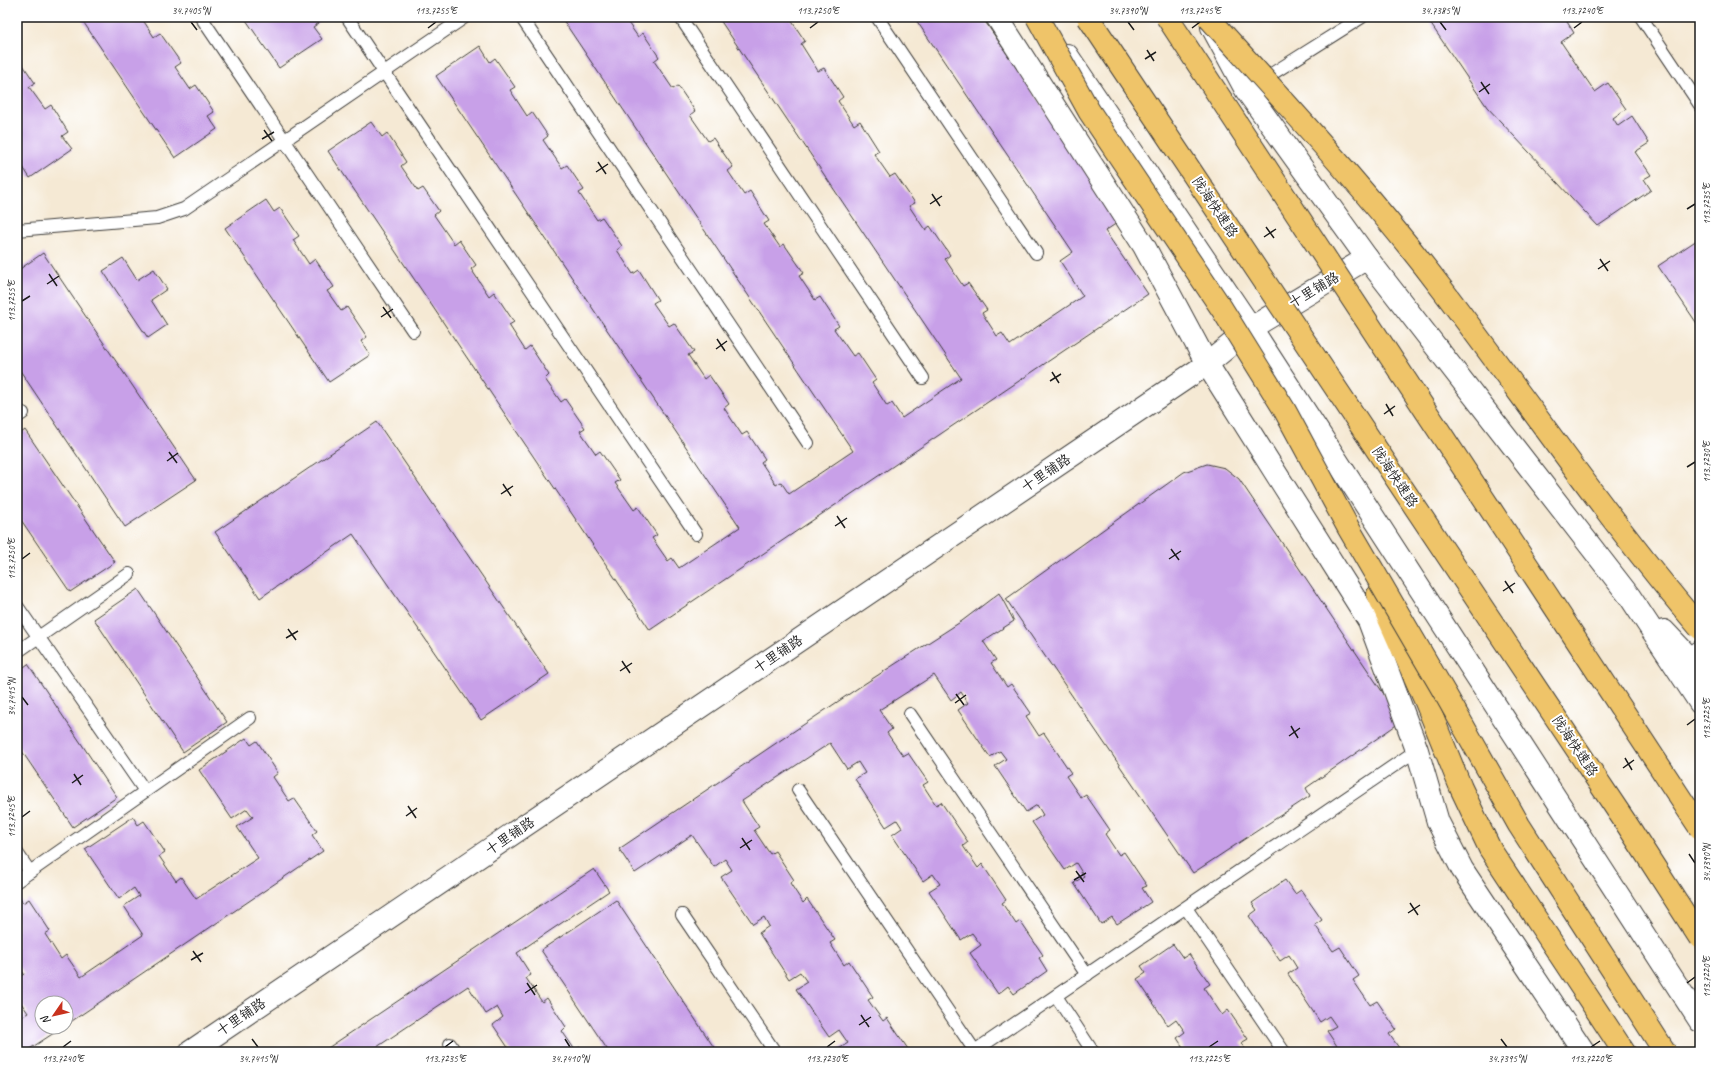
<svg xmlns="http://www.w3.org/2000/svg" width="1717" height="1069" font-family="Caveat,'LXGW WenKai TC',sans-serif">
<rect width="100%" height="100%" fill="#fff"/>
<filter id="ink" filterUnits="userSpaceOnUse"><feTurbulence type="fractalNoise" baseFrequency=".025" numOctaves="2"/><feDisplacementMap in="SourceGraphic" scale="8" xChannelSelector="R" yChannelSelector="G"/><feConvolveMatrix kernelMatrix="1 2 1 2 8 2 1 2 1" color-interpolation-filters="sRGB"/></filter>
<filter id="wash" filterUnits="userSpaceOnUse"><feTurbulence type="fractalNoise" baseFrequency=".012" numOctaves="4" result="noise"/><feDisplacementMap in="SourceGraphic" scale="16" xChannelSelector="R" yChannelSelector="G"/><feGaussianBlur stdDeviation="0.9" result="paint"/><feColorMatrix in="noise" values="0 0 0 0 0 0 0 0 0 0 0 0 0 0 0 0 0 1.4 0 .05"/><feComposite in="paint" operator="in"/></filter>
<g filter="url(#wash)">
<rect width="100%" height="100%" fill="#f5e9d4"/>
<g id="blocks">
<g fill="#c8a0e8">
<polygon points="80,17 141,17 154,37 160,33 181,63 175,67 190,89 196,85 214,112 208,116 217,129 175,158"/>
<polygon points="244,17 315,17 319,23 313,27 322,39 279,68"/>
<polygon points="561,17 624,17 638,37 643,33 659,57 654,61 673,89 678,86 695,111 690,115 708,141 713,138 733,167 728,171 744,195 750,191 769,221 764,224 780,247 784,244 804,273 799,276 815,300 820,297 839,326 834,329 853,356 858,353 876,380 872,383 887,406 892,403 902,418 961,378 718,17 782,17 784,19 789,17 805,41 801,44 818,71 824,68 843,97 838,101 854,125 860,121 879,151 874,154 890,177 895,174 915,203 909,206 925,230 930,226 950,255 945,259 963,286 968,283 987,310 982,313 997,336 1002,333 1010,345 1083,296 1060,261 1073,252 914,17 982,17 1120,221 1105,231 1148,294 650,630 328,151 371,122 382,137 387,133 406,162 401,166 418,191 423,188 439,211 434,215 454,244 459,240 476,265 471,269 489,296 494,292 514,322 509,325 525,350 530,346 549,375 545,379 561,402 565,399 585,428 580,431 596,454 600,451 620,480 615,483 634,510 638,507 657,535 652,538 668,561 672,558 679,568 740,527 436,76 480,46 490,62 495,58 515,87 510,90 527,116 532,112 548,136 543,140 562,168 567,165 584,190 579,193 597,220 602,217 622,246 617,250 633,274 639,270 658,300 653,303 669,326 674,323 694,352 688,355 704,379 709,375 729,404 724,408 742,435 747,432 765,459 761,462 776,485 781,482 789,494 853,451"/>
<polygon points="1426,17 1544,17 1545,19 1548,17 1564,17 1574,33 1561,42 1595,92 1608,83 1626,109 1613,118 1618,126 1632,116 1649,143 1635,152 1651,175 1644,179 1651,190 1598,226 1487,107"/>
<polygon points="17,56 35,83 29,87 45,109 51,105 68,132 62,136 72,149 30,178 17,158"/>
<polygon points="266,200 274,212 280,208 299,236 293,240 309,264 315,259 334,287 327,291 341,311 347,307 367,337 361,341 370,355 329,382 225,228"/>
<polygon points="1700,238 1700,328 1658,266"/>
<polygon points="43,253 196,480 125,527 17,366 17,271"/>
<polygon points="123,258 137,280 154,269 167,289 151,300 167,325 148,338 103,271"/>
<polygon points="377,422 549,674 481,720 353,534 260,598 215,532"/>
<polygon points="25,430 115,562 70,592 17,514 17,436"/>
<polygon points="1207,464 1225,468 1239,479 1402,721 1306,788 1310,796 1193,873 1006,599 1184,472"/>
<polygon points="138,589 227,722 183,752 94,619"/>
<polygon points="999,593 1014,621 983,641 996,660 991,663 1007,687 1011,684 1031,713 1026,716 1039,736 1044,733 1071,773 1066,776 1081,798 1086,795 1110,830 1105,834 1119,855 1124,852 1147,886 1142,888 1151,902 1117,924 1112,917 1101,924 1074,883 1084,876 1076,863 1065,870 1032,822 1043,815 1037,805 1026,812 995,766 1006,759 1000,751 990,757 958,710 968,703 961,692 951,700 934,675 879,710 892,729 887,733 903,756 908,753 928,782 923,785 936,805 941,802 968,842 963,846 978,868 982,864 1006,900 1002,903 1016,924 1020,921 1043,955 1039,958 1047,971 1014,994 1008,986 998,994 970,953 981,945 972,933 961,940 929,891 940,884 933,874 923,881 892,835 902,828 897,820 886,827 855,779 865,773 858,762 847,769 830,743 742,801 759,827 754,830 770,854 775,851 794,880 790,883 803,903 807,899 835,940 830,943 844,965 849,961 873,997 868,1000 883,1021 887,1018 910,1052 838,1052 837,1050 848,1043 839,1030 829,1037 796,989 807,982 800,972 789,979 759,933 769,926 764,917 753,924 721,877 732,870 725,859 714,867 692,835 635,873 619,849 858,688 962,621"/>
<polygon points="28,664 117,797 73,827 17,744 17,672"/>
<polygon points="246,738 251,745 257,741 278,773 273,777 289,801 294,798 317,831 312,835 323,851 66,1025 66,1003 42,1003 42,1027 63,1027 25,1052 17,1052 17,1020 28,1013 17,997 17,979 24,974 19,966 17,968 17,895 23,903 29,899 50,931 45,934 61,959 66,955 81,977 143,935 124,906 139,896 134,888 119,899 85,849 133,817 138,825 144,821 165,852 159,856 176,881 181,877 196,899 258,858 237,827 253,817 247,809 232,819 199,770"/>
<polygon points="594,869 609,891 517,953 531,975 526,978 542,1002 547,998 566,1027 562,1031 575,1050 580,1047 583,1052 511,1052 493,1025 503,1017 497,1007 486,1014 468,986 374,1049 376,1052 322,1052"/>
<polygon points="1285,880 1295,894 1301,890 1322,920 1315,925 1333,951 1340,947 1359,976 1353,980 1370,1005 1377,1001 1396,1029 1389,1034 1402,1052 1341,1052 1327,1031 1336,1026 1329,1016 1320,1022 1288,974 1297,968 1289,955 1280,961 1249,916 1257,910 1252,903"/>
<polygon points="616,900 717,1052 609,1052 541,950"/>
<polygon points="1173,944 1183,958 1189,954 1210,984 1204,988 1222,1015 1228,1010 1248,1039 1241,1043 1247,1052 1186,1052 1177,1038 1185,1032 1176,1019 1168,1025 1137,979 1146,973 1141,966"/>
</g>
</g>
</g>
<g filter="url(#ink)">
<use href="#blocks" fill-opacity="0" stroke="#3d3b38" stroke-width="1"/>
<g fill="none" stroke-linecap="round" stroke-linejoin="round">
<g stroke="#3d3b38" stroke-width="14">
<g id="service">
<polyline points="201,17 413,331"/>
<polyline points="347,17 696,534"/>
<polyline points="521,17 808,443"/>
<polyline points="680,17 923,378"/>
<polyline points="877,17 1036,253"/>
<polyline points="1641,17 1700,105"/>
<polyline points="1259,82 1362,17"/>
<polyline points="17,230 157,218 184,209 465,17"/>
<polyline points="17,417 23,413"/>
<polyline points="17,606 145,791"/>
<polyline points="17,652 129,574"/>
<polyline points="1687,655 1700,646"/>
<polyline points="910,714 1087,975"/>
<polyline points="798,790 975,1051"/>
<polyline points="17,853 30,872"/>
<polyline points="17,881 250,718"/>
<polyline points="1186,908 1284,1052"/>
<polyline points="682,915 775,1052"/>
<polyline points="1056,996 1093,1052"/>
<polyline points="450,1044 455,1052"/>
<polyline points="973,1052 1417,750"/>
</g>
</g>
<g stroke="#3d3b38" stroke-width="24">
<g id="tertiary">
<polyline points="997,17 1144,246 1207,364 1369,621 1417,750 1438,822 1462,869 1584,1052"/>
<polyline points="1212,27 1246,90 1367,258 1630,597 1700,703"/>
<polyline points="1067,55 1251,328 1700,1021"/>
<polyline points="1664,631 1700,669"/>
<polyline points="190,1052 1207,364 1251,328 1367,258"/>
</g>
</g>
<g stroke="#3d3b38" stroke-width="24">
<polyline id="trunk" points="1378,594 1426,702 1461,788 1490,849 1624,1052"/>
</g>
<use href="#service" stroke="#fff" stroke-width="12"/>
<use href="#tertiary" stroke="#fff" stroke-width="22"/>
<use href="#trunk" stroke="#efc469" stroke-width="22"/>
<g stroke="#3d3b38" stroke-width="24" stroke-linecap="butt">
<g id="trunk-bridge">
<polyline points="1037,17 1089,111 1222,309 1284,409 1349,529 1447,697 1519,825 1665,1052"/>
<polyline points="1088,17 1628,826 1700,938"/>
<polyline points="1167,17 1700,828"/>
<path d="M 1208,17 C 1288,106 1370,194 1442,289 C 1528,402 1608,520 1700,628"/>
</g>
</g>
<use href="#trunk-bridge" stroke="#efc469" stroke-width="22"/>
</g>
</g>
<path fill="none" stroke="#1c1c1c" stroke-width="1.5" d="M 191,22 L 197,30M 1128,22 L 1134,30M 1440,22 L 1446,30M 428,28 L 436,22M 810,28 L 818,22M 1192,28 L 1200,22M 1574,28 L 1582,22M 1147,50 L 1154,61M 1145,59 L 1156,52M 1481,82 L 1489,94M 1479,92 L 1490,84M 264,130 L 272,141M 262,139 L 274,132M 598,162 L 606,174M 596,172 L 608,164M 932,194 L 940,206M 930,204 L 942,196M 1687,209 L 1695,204M 1266,227 L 1274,238M 1264,237 L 1276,229M 1600,259 L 1608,271M 1598,269 L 1610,261M 49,274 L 57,286M 47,284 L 59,276M 22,301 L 30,296M 383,307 L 391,318M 381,317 L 393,309M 717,339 L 725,351M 716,349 L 727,341M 1052,372 L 1059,383M 1050,381 L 1061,374M 1386,404 L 1393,416M 1384,414 L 1395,406M 169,452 L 177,463M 167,461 L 178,453M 1687,467 L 1695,462M 503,484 L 511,496M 501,494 L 513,486M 837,516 L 845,528M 835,526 L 847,518M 1171,549 L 1179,560M 22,559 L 30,553M 1169,559 L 1181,551M 1505,581 L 1513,593M 1503,591 L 1515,583M 288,629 L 296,640M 286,638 L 298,631M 622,661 L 630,673M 620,671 L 632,663M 956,694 L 964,705M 22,697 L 28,705M 955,703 L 966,695M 1687,725 L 1695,719M 1291,726 L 1298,738M 1289,736 L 1300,728M 1625,758 L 1632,770M 1623,768 L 1634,760M 74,774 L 81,785M 72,783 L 83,775M 408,806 L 416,818M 406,816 L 417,808M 22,817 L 30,811M 742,838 L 750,850M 740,848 L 752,840M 1689,854 L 1695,863M 1076,871 L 1084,882M 1074,880 L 1086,873M 1410,903 L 1418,915M 1408,913 L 1420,905M 193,951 L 201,962M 191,960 L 203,953M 527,983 L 535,995M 1687,983 L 1695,977M 525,993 L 537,985M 861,1015 L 869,1027M 859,1025 L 871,1017M 252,1039 L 258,1047M 565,1039 L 570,1047M 1501,1039 L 1507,1047M 63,1047 L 71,1041M 445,1047 L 453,1041M 827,1047 L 835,1041M 1209,1047 L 1218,1041M 1591,1047 L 1600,1041"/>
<g text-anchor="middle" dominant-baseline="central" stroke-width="4" stroke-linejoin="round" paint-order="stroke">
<g font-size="14" fill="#1c1c1c" stroke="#fff">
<text transform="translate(1215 207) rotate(56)">陇海快速路</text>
<text transform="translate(1314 290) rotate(-31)">十里铺路</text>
<text transform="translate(1046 473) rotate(-34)">十里铺路</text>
<text transform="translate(1395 477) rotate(56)">陇海快速路</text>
<text transform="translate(778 654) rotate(-34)">十里铺路</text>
<text transform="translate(1575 746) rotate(56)">陇海快速路</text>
<text transform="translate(510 836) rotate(-34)">十里铺路</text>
<text transform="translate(241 1017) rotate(-34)">十里铺路</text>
</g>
</g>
<rect width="1717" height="1069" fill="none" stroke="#fff" stroke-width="44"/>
<g transform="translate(54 1015) rotate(236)"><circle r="19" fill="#ffffff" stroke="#a4a4a4"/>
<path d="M0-3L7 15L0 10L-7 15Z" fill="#c8321e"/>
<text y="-6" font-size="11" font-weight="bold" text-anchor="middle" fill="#1c1c1c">N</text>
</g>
<rect x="22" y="22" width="1673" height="1025" fill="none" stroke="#1c1c1c" stroke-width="1.5"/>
<g font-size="10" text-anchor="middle" fill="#1c1c1c">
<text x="191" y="14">34.7405°N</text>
<text x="436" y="14">113.7255°E</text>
<text x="818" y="14">113.7250°E</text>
<text x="1128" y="14">34.7390°N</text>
<text x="1200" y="14">113.7245°E</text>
<text x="1440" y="14">34.7385°N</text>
<text x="1582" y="14">113.7240°E</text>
<text transform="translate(1706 204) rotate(-90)" y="4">113.7235°E</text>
<text transform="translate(11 301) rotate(-90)" y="4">113.7255°E</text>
<text transform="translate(1706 462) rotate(-90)" y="4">113.7230°E</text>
<text transform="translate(11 559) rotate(-90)" y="4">113.7250°E</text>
<text transform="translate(11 697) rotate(-90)" y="4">34.7415°N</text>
<text transform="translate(1706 719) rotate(-90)" y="4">113.7225°E</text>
<text transform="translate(11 817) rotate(-90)" y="4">113.7245°E</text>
<text transform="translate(1706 863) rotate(-90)" y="4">34.7390°N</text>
<text transform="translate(1706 977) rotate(-90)" y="4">113.7220°E</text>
<text x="63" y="1062">113.7240°E</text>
<text x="258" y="1062">34.7415°N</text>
<text x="445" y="1062">113.7235°E</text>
<text x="570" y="1062">34.7410°N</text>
<text x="827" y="1062">113.7230°E</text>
<text x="1209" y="1062">113.7225°E</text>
<text x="1507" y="1062">34.7395°N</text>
<text x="1591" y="1062">113.7220°E</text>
</g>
</svg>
